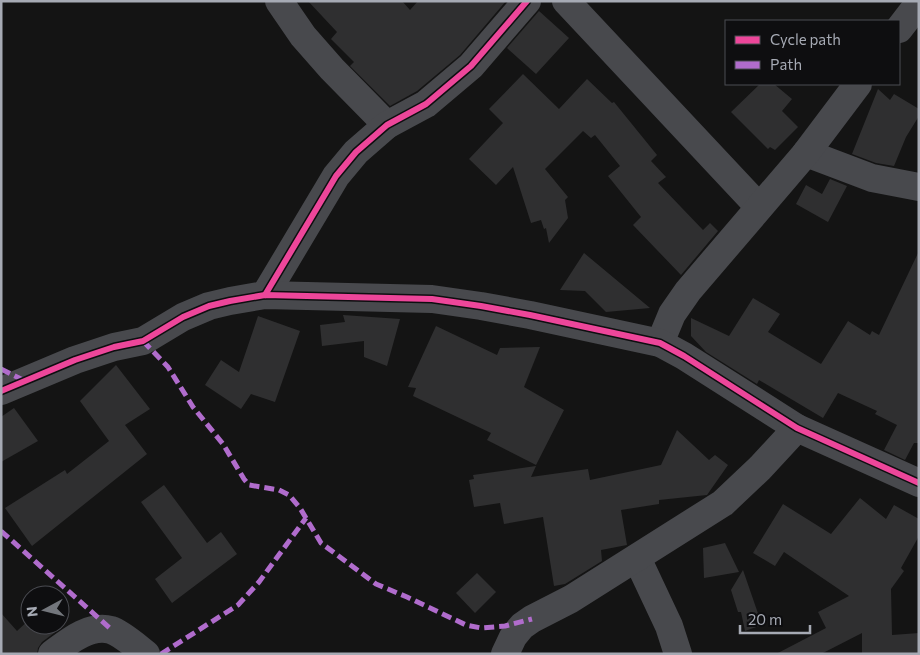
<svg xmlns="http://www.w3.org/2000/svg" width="920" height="655" font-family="Commissioner,sans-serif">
<rect width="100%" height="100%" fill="#141414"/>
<g fill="#2f2f30">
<polygon points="308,1 402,1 410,10 418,1 506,1 460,55 417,91 390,106 350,66 354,62 331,39 337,32"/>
<polygon points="539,11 569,38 536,74 507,48"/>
<polygon points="523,74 559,109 587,79 612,103 614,102 657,155 651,161 666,177 658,183 703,230 710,223 718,231 681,275 633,225 641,217 608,176 620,166 595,135 591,138 583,131 545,169 568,197 565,200 568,218 549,243 546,228 544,229 541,220 531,223 513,167 496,185 469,159 503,123 489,109"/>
<polygon points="760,84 774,84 792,99 782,111 798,127 775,150 770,147 768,149 731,112"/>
<polygon points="878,89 890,100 894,94 919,109 919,116 906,137 894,166 876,163 852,154"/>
<polygon points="830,179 847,186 828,222 796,204 806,185 822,194"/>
<polygon points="919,251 919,443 914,443 905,460 884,450 897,425 875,414 877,411 838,393 823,418 759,380 757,384 706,352 691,336 691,318 729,336 753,298 780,314 768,332 821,364 848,321 870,335 872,331 879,335"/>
<polygon points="584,253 650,308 606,312 585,291 560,290"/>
<polygon points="343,315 400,319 387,366 364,357 364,341 322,346 320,325 345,322"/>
<polygon points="258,316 300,331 275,402 251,394 241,409 205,385 221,360 239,372"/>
<polygon points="436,326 497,355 500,348 540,347 524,387 564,410 536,465 487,440 491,433 413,396 416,388 408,387"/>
<polygon points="116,365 150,409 125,425 147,454 32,546 5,508 65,470 67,474 109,441 80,401"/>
<polygon points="14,408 38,441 1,462 1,417"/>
<polygon points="677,430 709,460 715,455 728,465 707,495 659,500 659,504 621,510 627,545 601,550 602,561 565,584 554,586 543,517 504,524 500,503 474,507 469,480 474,479 473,475 536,466 531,477 588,469 590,480 661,465"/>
<polygon points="164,485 207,543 221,532 237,554 172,603 155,579 182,558 141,502"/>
<polygon points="860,498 886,519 894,505 919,519 919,536 901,568 904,571 891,589 892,635 919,633 919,654 862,654 862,633 821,654 776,654 826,628 818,612 849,596 784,552 775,566 753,553 783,504 831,534"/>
<polygon points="725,543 739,572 704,578 703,548"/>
<polygon points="743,570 762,625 745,631 741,612 738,612 731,590"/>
<polygon points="477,573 496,592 475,613 456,593"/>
<polygon points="1,613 17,631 30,619 30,625 60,624 62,627 42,642 38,648 37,654 1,654"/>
</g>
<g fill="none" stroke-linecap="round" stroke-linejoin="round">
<g stroke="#48494d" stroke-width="28">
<polyline points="279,1 303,36 332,69 387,125"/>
<polyline points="566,1 759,207"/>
<polyline points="899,29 919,3"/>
<polyline points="806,153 872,178 919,187"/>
<polyline points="265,295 336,176 356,152 387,125 426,104 471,66 527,1"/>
<polyline points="660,343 672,314 688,291 806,153 858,84"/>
<polyline points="1,391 75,360 114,347 143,341 183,317 209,306 230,301 265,295 432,299 481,306 530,315 660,343 684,356 797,428 919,483"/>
<polyline points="637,558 669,626 678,654"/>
<path d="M 52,654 C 68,642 89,624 111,630 C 121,633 137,647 146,654"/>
<polyline points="505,654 513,637 522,626 532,619 571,599 723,503 760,468 797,428"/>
</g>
<g stroke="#b06ccc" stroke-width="5" stroke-dasharray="10 5" stroke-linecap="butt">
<polyline points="143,341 168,367 193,407 223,444 244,479 249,485 279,490 289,495 300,508 321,543 376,584 407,597 466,625 481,628 505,626 532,619"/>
<polyline points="1,369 23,380"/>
<polyline points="1,531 112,630"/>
<polyline points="161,654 238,605 259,582 306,518"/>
</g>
<g stroke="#0e0e10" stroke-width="9">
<g id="cycleway">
<polyline points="265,295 336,176 356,152 387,125 426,104 471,66 527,1"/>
<polyline points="1,391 75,360 114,347 143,341 183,317 209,306 230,301 265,295 432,299 481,306 530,315 660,343 684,356 797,428 919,483"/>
</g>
</g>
<use href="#cycleway" stroke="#ed469a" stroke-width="6"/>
</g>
<rect width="920" height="655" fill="none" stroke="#a6aab4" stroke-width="5"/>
<rect x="725" y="20" width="175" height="65" fill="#0e0e10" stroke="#4b4c52"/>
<rect x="735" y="36" width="25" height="8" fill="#ed469a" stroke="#4b4c52"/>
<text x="770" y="45" font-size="15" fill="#a6aab4">Cycle path</text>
<rect x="735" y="61" width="25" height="8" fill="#b06ccc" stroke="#4b4c52"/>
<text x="770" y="70" font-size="15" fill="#a6aab4">Path</text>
<g transform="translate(45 610) rotate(263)"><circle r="24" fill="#0e0e10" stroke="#4b4c52"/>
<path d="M0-4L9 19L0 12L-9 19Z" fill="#73767c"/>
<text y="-8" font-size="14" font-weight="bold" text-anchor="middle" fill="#a6aab4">N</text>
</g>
<path d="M740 625v8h70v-8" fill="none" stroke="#a6aab4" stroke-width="2.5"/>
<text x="748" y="625" font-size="15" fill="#a6aab4" stroke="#0e0e10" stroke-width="4" paint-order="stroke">20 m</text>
</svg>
